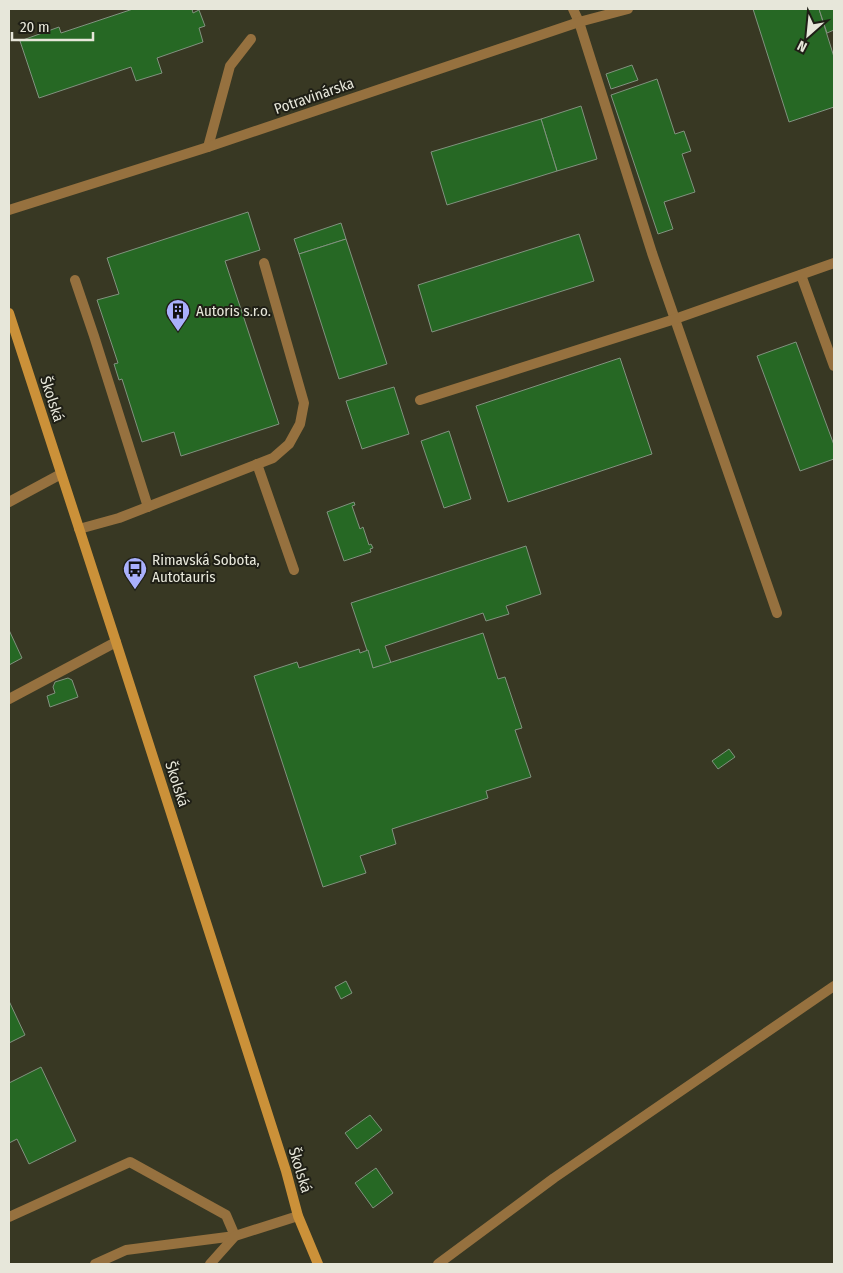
<svg xmlns="http://www.w3.org/2000/svg" width="843" height="1273" font-family="'Fira Sans Condensed',sans-serif">
<rect width="100%" height="100%" fill="#383823"/>
<g fill="#266824" stroke="#81927f">
<polygon points="133,9 192,9 193,13 199,10 205,26 199,28 203,42 157,58 162,73 136,81 131,67 39,98 20,41 59,27 61,33"/>
<polygon points="753,9 819,9 834,57 834,107 789,122"/>
<polygon points="819,9 834,9 834,30 827,33"/>
<polygon points="632,65 638,80 611,89 606,74"/>
<polygon points="657,79 675,134 684,131 691,151 682,154 695,192 664,202 673,229 658,234 611,95"/>
<polygon points="581,106 597,159 557,171 541,119"/>
<polygon points="541,119 557,171 447,205 431,152"/>
<polygon points="248,212 260,250 225,261 279,424 181,456 174,432 142,442 122,379 119,380 114,364 118,363 97,300 119,294 107,258"/>
<polygon points="341,223 346,239 299,254 294,239"/>
<polygon points="579,234 594,281 432,332 418,285"/>
<polygon points="346,239 387,364 339,379 299,254"/>
<polygon points="796,342 834,445 834,459 800,471 757,356"/>
<polygon points="620,358 652,454 508,502 476,406"/>
<polygon points="394,387 409,434 362,449 346,401"/>
<polygon points="449,431 471,499 444,508 421,441"/>
<polygon points="354,502 355,505 352,506 360,529 363,527 369,545 371,544 373,548 370,549 371,552 344,561 327,512"/>
<polygon points="526,546 541,594 506,606 509,614 486,621 483,613 385,646 391,663 373,668 351,603"/>
<polygon points="9,630 22,658 9,665"/>
<polygon points="483,633 498,679 505,677 522,728 515,730 531,777 486,791 488,798 392,829 396,844 360,856 366,873 323,887 254,676 297,662 299,668 359,649 360,653 368,650 373,668"/>
<polygon points="68,678 72,680 78,697 50,707 47,696 55,693 53,687 55,682"/>
<polygon points="729,749 735,757 718,769 712,761"/>
<polygon points="346,981 352,993 341,999 335,987"/>
<polygon points="9,1001 25,1035 9,1043"/>
<polygon points="41,1067 76,1141 29,1164 17,1139 9,1143 9,1083"/>
<polygon points="370,1115 382,1130 357,1149 345,1133"/>
<polygon points="376,1168 393,1193 373,1208 355,1183"/>
</g>
<g fill="none" stroke-linecap="round" stroke-linejoin="round">
<g stroke="#96713f" stroke-width="10">
<polyline points="573,9 579,22 652,253 777,613"/>
<polyline points="208,147 230,66 251,39"/>
<polyline points="9,210 208,147 579,22 628,9"/>
<polyline points="801,275 834,366"/>
<polyline points="75,280 94,336 148,507"/>
<polyline points="420,400 675,319 834,263"/>
<polyline points="257,464 294,570"/>
<polyline points="9,502 61,474"/>
<polyline points="79,529 119,518 273,458 289,444 300,424 304,403 264,263"/>
<polyline points="9,699 116,642"/>
<polyline points="9,1217 130,1162 226,1215 235,1236 126,1250 95,1264"/>
<polyline points="210,1264 235,1236 298,1216"/>
<polyline points="438,1264 554,1178 834,986"/>
</g>
<polyline stroke="#cb9139" stroke-width="10" points="9,313 116,642 286,1171 298,1216 318,1264"/>
</g>
<defs>
<g id="building-pin" transform="scale(1.25)"><path d="M0 17L-7.5 6A9.5 9.5 0 1 1 7.5 6Z" fill="#a9b0fc" stroke="#1f1f16"/><path d="M-4-6H4V6H1V3H-1V6H-4ZM-2.5-4.3h1.7v1.8h-1.7ZM.8-4.3h1.7v1.8H.8ZM-2.5-1h1.7V.8h-1.7ZM.8-1h1.7V.8H.8Z" fill="#111"/></g>
<g id="bus-pin" transform="scale(1.25)"><path d="M0 17L-7.5 6A9.5 9.5 0 1 1 7.5 6Z" fill="#a9b0fc" stroke="#1f1f16"/><path d="M-5-6H5V4H4V6H2V4H-2V6H-4V4H-5ZM-3.5-4V0h7V-4ZM-3.5 1.2v1.5H-2V1.2ZM2 1.2v1.5H3.5V1.2Z" fill="#111"/></g>
</defs>
<g fill-rule="evenodd">
<use href="#building-pin" x="178" y="311"/>
<use href="#bus-pin" x="135" y="569"/>
</g>
<g text-anchor="middle" dominant-baseline="central" stroke-width="4" stroke-linejoin="round" paint-order="stroke">
<g font-size="15" fill="#e7e7da" stroke="#1f1f16">
<text transform="translate(314 96) rotate(-19)">Potravinárska</text>
<text transform="translate(52 399) rotate(72)">Školská</text>
<text transform="translate(177 784) rotate(72)">Školská</text>
<text transform="translate(300 1170) rotate(73)">Školská</text>
</g>
<g font-size="15" fill="#e7e7da" stroke="#1f1f16" text-anchor="start">
<text x="196" y="311">Autoris s.r.o.</text>
<text x="152" y="560">Rimavská Sobota,<tspan x="152" dy="17">Autotauris</tspan></text>
</g>
</g>
<rect width="843" height="1273" fill="none" stroke="#e7e7da" stroke-width="20"/>
<g transform="translate(808 35) rotate(207)" stroke="#1f1f16" stroke-width="4" paint-order="stroke">
<path d="M0-4L9 19L0 12L-9 19Z" fill="#e7e7da"/>
<text y="-8" font-size="14" font-weight="bold" text-anchor="middle" fill="#e7e7da">N</text>
</g>
<path d="M12 32v8h81v-8" fill="none" stroke="#e7e7da" stroke-width="2.5"/>
<text x="20" y="32" font-size="15" fill="#e7e7da" stroke="#1f1f16" stroke-width="4" paint-order="stroke">20 m</text>
</svg>
